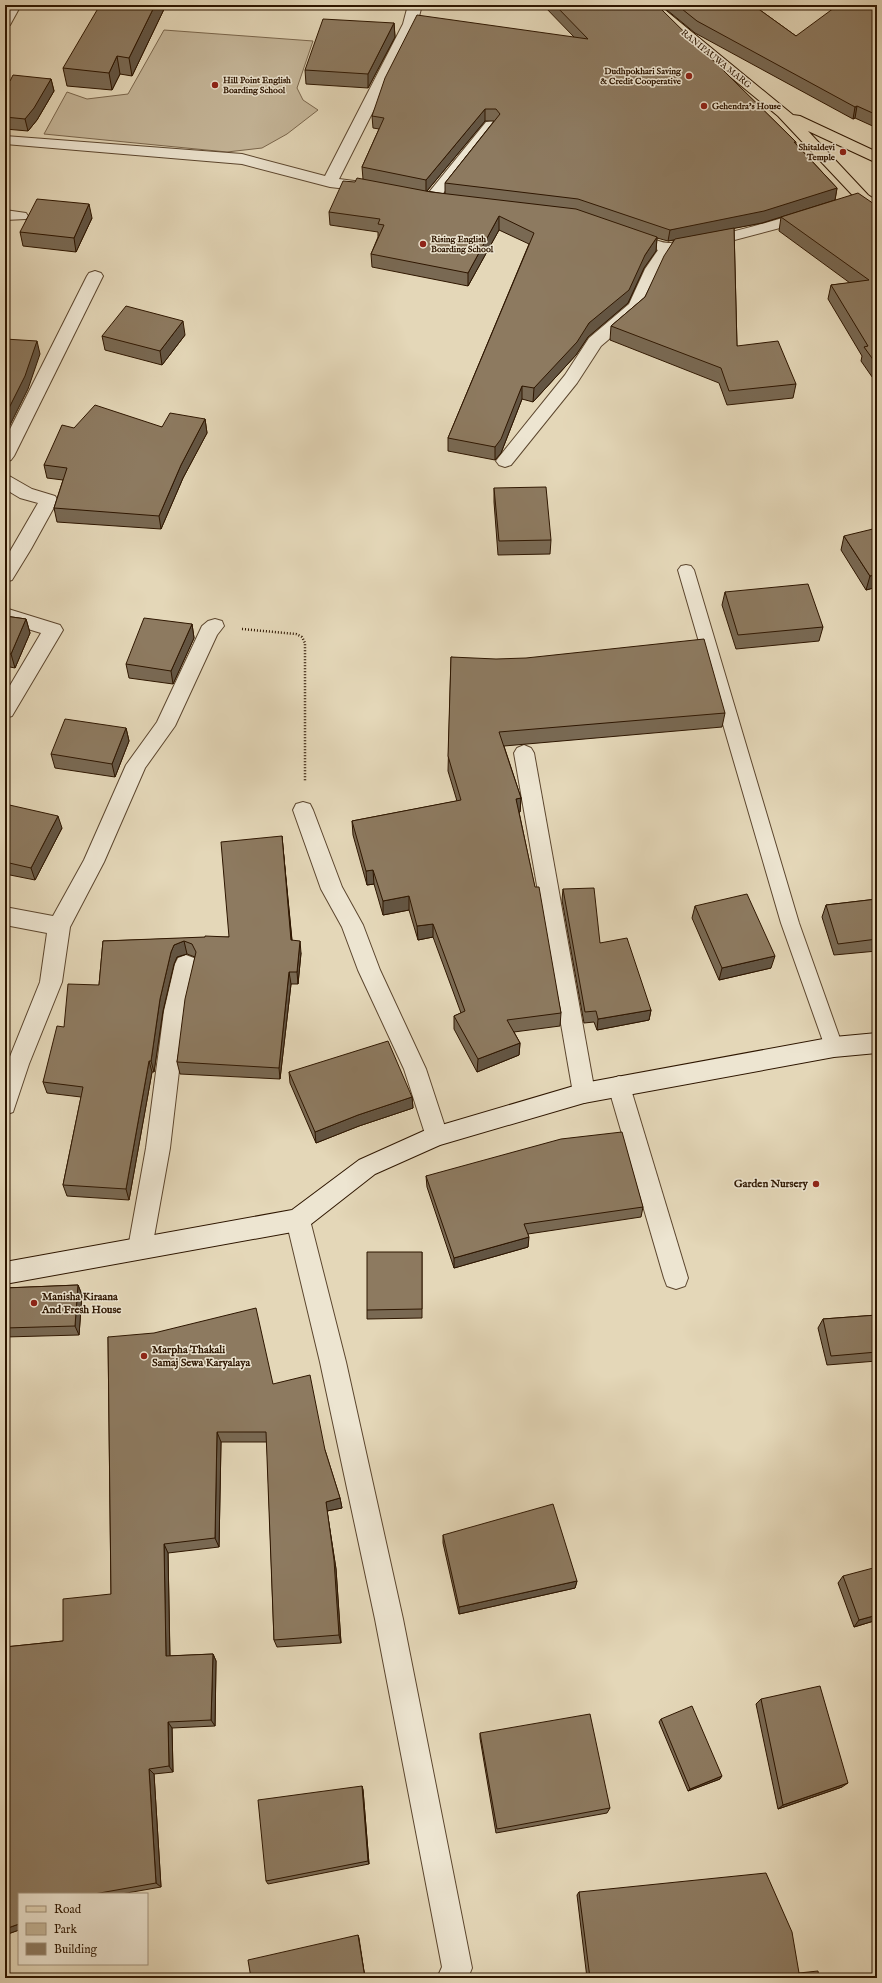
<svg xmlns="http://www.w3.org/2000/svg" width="882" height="1983" font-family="'IM FELL English',serif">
<rect width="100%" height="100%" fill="#e4d7b8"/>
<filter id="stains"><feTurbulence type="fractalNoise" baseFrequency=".005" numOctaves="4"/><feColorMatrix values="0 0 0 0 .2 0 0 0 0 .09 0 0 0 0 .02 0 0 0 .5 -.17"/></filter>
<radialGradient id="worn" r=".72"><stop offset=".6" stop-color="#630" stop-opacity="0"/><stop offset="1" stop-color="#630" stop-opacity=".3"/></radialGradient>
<polygon fill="#c5b699" stroke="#7a664c" points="164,30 313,41 297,88 303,100 318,110 287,134 262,148 227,152 44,134 67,92 87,99 128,94"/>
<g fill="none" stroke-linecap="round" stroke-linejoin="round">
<g stroke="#5c462e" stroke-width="2">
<polygon id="service" points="686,565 691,566 694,570 799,923 843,1047 840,1053 834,1055 828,1053 825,1047 781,923 678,570 681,566"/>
</g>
<g stroke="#5c462e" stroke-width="2">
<g id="minor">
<polygon points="7,5 21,5 10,25 5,26 5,9"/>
<polygon points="408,5 422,5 417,24 339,179 377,184 380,187 377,190 372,192 330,187 242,164 5,144 5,136 242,154 325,176 403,24"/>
<polygon points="491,121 496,122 498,125 496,128 436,202 426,202 423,199 426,196 486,122"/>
<polygon points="5,210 26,213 28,216 26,219 5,220"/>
<path d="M 808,211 L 814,213 L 816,216 L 814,219 L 708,247 L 672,252 L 661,269 L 642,311 L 601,346 L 577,383 L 511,465 L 505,467 L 499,465 L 496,461 L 499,457 L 565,375 L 589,338 L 629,304 L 645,269 L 658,250 L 623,238 L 621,235 L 623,232 C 640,228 654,244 670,243 C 717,239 763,223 808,211 Z"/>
<polygon points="95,271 101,273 103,276 14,456 11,460 5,462 5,439 87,276 89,273"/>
<polygon points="5,475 11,477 32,489 55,496 58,500 31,549 12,580 5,582 5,560 38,503 20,498 5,489"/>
<polygon points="5,608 60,625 63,630 12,716 5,718 5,694 41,633 5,622"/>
<polygon points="215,619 222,621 224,626 217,635 175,726 145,768 104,862 70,927 62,982 29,1064 13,1112 5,1115 5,1069 40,982 47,933 5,925 5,907 53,916 84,860 126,765 157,722 202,626 208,621"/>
<polygon points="524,745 531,748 534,753 595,1093 592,1100 584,1103 576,1100 573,1093 514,753 517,748"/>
<polygon points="303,802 310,804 313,810 342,887 363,925 380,970 426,1069 448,1136 444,1143 436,1146 428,1143 404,1069 358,970 342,927 321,889 293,810 296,804"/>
<polygon points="186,955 194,958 197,964 186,1011 170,1148 152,1248 149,1256 140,1259 131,1256 128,1248 146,1148 164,1011 175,964 178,958"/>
<polygon points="619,1076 627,1079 630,1086 688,1278 685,1286 676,1289 667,1286 664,1278 608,1086 611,1079"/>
<polygon points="298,1209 306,1212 310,1220 346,1362 403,1619 472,1968 468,1978 437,1978 442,1967 375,1619 320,1362 286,1220 290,1212"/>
</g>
</g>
<g stroke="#2e1600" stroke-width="2">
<polygon id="secondary" points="877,1033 877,1053 834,1057 584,1103 440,1145 375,1174 306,1228 298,1231 5,1284 5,1262 292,1210 359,1160 428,1129 584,1083 834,1037"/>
</g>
<g stroke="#2e1600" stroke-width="2">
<polygon id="primary" points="643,5 659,5 793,115 800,116 877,152 877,163 808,131 868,195 877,201 877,213 872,211 858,201 778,116"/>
</g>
<polyline stroke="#2e1600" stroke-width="2.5" stroke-dasharray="1 2" stroke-linecap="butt" points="242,629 296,634 302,637 305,643 305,782"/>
<use href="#service" fill="#ede5d1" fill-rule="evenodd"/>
<use href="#minor" fill="#ede5d1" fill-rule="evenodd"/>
<use href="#secondary" fill="#ede5d1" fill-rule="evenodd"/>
<use href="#primary" fill="#e4d7b8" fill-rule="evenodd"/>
</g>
<g fill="#796953" stroke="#2e1600" fill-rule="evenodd">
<polygon points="166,5 132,76 120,74 112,90 67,86 63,68"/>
<path d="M 543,5 L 656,5 L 796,142 L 796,144 L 837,188 L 835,200 L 762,223 L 734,228 L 737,346 L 796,384 L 793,398 L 727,405 L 719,383 L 610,340 L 611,326 L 645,297 L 674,240 L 668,241 L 657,238 L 656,251 L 644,268 L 628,303 L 588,337 L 576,355 L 533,402 L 522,399 L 501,453 L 495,460 L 448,451 L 448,438 L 529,244 L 499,230 L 468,286 L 372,267 L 371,254 L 378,237 L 378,232 L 330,225 L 329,212 L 355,182 L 363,179 L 362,167 L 379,129 L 373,128 L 372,116 L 574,37 ZM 485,121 L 494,121 L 445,183 L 445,194 L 427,191 Z"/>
<polygon points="661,5 753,5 796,36 877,5 877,128 855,118 853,119 695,33"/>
<polygon points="394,23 395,37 368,88 306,84 305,70"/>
<polygon points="51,79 54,91 37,120 28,131 5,129 5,80 10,81"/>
<polygon points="877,206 877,384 861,361 862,356 828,299 831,285 850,283 779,231 781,217"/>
<polygon points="92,218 76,252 23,246 20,232"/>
<polygon points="185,335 162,365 105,350 102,336"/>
<polygon points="205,419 207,433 183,478 161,529 57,522 54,508 63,480 47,478 44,465 74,428 162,427"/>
<polygon points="494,488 551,540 550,554 498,555 494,502"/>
<polygon points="844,536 877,587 866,590 841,550"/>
<polygon points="725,592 823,627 819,641 736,649 722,605"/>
<polygon points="5,616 26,619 30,633 15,668 5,666"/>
<polygon points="192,624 194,638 173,684 129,678 126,664"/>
<polygon points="451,657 725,713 722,727 504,746 521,798 520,812 519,812 561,1013 560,1026 514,1032 520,1043 519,1055 477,1072 454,1029 454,1016 461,1013 433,937 418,940 409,910 383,915 374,884 367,885 353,835 352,821 457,801 448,771"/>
<polygon points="126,728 129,741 115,777 55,768 51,754"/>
<polygon points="5,804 62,828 35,880 5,874"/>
<polygon points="283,848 292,940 301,953 298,984 291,984 280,1079 180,1074 177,1062 195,957 187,954 177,957 174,964 163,1011 154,1072 152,1072 129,1200 67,1196 63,1185 81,1097 47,1093 43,1082 64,1027 99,985 103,941 229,937"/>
<polygon points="563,889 600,943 651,1010 649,1020 597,1030 594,1022 584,1023 562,900"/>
<polygon points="877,899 877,951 834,955 822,917 826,905"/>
<polygon points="695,906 771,968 719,980 692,918"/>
<polygon points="289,1072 412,1097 413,1108 359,1126 316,1143 290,1083"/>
<polygon points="426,1176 643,1207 641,1217 528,1234 528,1247 454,1268 427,1187"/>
<polygon points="422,1252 422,1318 367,1319 367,1310"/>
<polygon points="78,1285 82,1295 79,1335 5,1337 5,1288"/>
<polygon points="877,1315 877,1361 827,1365 818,1328 823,1319"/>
<polygon points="108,1337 273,1384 325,1450 340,1498 342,1508 327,1511 336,1569 341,1643 277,1647 274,1640 267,1442 221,1442 219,1547 168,1553 170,1656 213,1654 216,1661 215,1726 172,1728 173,1772 154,1774 161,1887 121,1894 19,1894 19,1930 5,1935 5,1647 63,1641 111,1594"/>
<polygon points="443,1535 577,1581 575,1588 459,1614 443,1543"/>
<polygon points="843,1576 877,1620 854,1627 838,1583"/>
<polygon points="761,1699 842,1787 778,1809 756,1704"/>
<polygon points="661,1719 720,1779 688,1791 659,1722"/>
<polygon points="480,1733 610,1808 607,1813 496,1833 480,1738"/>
<polygon points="362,1786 363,1790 369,1864 268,1884 266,1881"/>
<polygon points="579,1892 799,1973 819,1978 587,1978 577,1895"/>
</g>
<g fill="#635543" stroke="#2e1600">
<polygon points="155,5 166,5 132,76 129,58"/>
<polygon points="394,23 395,37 368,88 368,74"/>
<polygon points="117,56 120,74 112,90 109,73"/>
<polygon points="51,79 54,91 37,120 28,131 25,119"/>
<polygon points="857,106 855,118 853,119 855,107"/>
<polygon points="485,109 485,121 426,192 426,180"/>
<polygon points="837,188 835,200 762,223 668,241 670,230"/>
<polygon points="89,204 92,218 76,252 74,238"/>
<polygon points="499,216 499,230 468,286 468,273"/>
<polygon points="657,237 656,251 644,268 628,303 588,337 576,355 533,402 534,388 589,323 645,255"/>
<polygon points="183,321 185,335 162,365 160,351"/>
<polygon points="37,341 40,354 28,389 5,435 5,416"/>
<polygon points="522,386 522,399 501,453 495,460 495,447"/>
<polygon points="205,419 207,433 183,478 161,529 159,516 181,465"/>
<polygon points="877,574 877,587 866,590 870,576"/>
<polygon points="26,619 30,633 15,668 11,654"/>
<polygon points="192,624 194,638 173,684 171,671"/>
<polygon points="126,728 129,741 115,777 112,764"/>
<polygon points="521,798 520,812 515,813 516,799"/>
<polygon points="58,816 62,828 35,880 31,868"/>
<polygon points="282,836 283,848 293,952 291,940"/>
<polygon points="373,870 374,884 367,885 366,871"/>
<polygon points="409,896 409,910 383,915 383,901"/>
<polygon points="433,924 433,937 418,940 417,926"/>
<polygon points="184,941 187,954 177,957 174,964 163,1011 154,1072 151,1061 160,999 171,952 174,945"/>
<polygon points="300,941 301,953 298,984 297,972"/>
<polygon points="775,956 771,968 719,980 722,968"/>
<polygon points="289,972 291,984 280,1079 279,1068"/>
<polygon points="651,1010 649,1020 597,1030 598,1019"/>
<polygon points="520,1043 519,1055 477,1072 478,1059"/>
<polygon points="149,1061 152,1072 129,1200 126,1189"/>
<polygon points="412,1097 413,1108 359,1126 316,1143 315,1132 358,1115"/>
<polygon points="529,1237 528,1247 454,1268 454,1258"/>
<polygon points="78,1285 82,1295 79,1335 75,1326"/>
<polygon points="217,1432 221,1442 219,1547 215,1538"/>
<polygon points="340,1498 342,1508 327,1511 336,1569 341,1643 339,1635 326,1502"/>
<polygon points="164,1544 168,1553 170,1663 166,1656"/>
<polygon points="577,1581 575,1588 459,1614 459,1607"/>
<polygon points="877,1615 877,1620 854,1627 859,1620"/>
<polygon points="213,1654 216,1661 215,1726 211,1720"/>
<polygon points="168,1722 172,1728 173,1772 169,1766"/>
<polygon points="149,1769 154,1774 161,1887 156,1883"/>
<polygon points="722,1776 720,1779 688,1791 690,1789"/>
<polygon points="848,1783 842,1787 778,1809 783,1805"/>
<polygon points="362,1786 363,1790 369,1864 368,1861"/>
<polygon points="19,1924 19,1930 5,1935 5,1929"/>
<polygon points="358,1935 359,1938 365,1978"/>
</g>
<g fill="#8d7a60" stroke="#2e1600">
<polygon points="100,5 155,5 129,58 117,56 109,73 63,68"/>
<polygon points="555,5 656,5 661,9 796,142 794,142 837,188 764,211 670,230 578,199 445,183 500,114 496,109 485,109 426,180 362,167 384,118 372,116 385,78 417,15 588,39"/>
<polygon points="677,5 753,5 796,36 838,5 877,5 877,115 857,106 855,107 697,21"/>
<polygon points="323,19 394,23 368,74 305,70"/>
<polygon points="13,75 51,79 34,108 25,119 5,117 5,80 10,81"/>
<polygon points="357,178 431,192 576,209 657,237 645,255 629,290 589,323 577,342 534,388 522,386 501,439 495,447 448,438 534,233 499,216 468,273 371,254 384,225 378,224 380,219 329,212 343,181 355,182"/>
<polygon points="858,193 877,206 877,365 864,347 868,346 831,285 869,280 781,217"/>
<polygon points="37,199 89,204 74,238 20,232"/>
<polygon points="734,228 737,346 778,341 796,384 729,391 721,368 611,326 645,297 664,256 675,239"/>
<polygon points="126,306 183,321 160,351 102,336"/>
<polygon points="5,339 37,341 25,376 5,416"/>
<polygon points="95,405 162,427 170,413 205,419 181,465 159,516 54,508 67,468 44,465 62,425 74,428"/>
<polygon points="546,487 551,540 499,541 494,488"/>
<polygon points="877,528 877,574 870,576 844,536"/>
<polygon points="808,584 823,627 738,635 725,592"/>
<polygon points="5,616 26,619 11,654 5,653"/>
<polygon points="144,618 192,624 171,671 126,664"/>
<polygon points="704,639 725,713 499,732 521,798 516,799 535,887 539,887 561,1013 507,1020 520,1043 478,1059 454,1016 465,1011 433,924 417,926 409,896 383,901 373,870 366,871 352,821 461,800 448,756 451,657 496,659 526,658"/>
<polygon points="65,719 126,728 112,764 51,754"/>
<polygon points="5,804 58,816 31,868 5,862"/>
<polygon points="282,836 291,940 300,941 297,972 289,972 279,1068 177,1062 185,999 196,952 192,944 184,941 174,945 171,952 160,999 151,1061 149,1061 126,1189 63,1185 83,1087 43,1082 57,1026 64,1027 68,984 99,985 103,941 205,937 205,936 229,937 221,842"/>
<polygon points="594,888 600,943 627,938 651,1010 598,1019 596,1011 585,1012 563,889"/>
<polygon points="747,894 775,956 722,968 695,906"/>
<polygon points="877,899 877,939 838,944 826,905"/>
<polygon points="388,1041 412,1097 358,1115 315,1132 289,1072"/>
<polygon points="622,1132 643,1207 524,1224 529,1237 454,1258 426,1176 561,1139"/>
<polygon points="367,1252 422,1252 422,1309 367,1310"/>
<polygon points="78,1285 75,1326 5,1328 5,1288"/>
<polygon points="256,1308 273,1384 310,1375 325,1450 340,1498 326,1502 334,1560 339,1635 274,1640 266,1432 217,1432 215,1538 164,1544 166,1656 213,1654 211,1720 168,1722 169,1766 149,1769 156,1883 94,1894 19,1894 19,1924 5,1929 5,1647 63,1641 63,1599 111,1594 108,1337 154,1333"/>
<polygon points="877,1315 877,1352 831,1356 823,1319"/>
<polygon points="553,1504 577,1581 459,1607 443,1535"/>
<polygon points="877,1567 877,1615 859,1620 843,1576"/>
<polygon points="820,1686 848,1783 783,1805 761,1699"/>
<polygon points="692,1706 722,1776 690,1789 661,1719"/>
<polygon points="590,1714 610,1808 497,1829 480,1733"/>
<polygon points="362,1786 368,1861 266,1881 258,1800"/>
<polygon points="766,1873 792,1932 799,1973 818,1971 819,1978 590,1978 579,1892"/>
<polygon points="358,1935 365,1978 251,1978 248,1960"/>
</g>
<g fill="#8f2418" stroke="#ede5d1" stroke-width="1.5">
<circle cx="689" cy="76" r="4"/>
<circle cx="215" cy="85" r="4"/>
<circle cx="704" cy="106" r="4"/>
<circle cx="843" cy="152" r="4"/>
<circle cx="423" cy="244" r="4"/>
<circle cx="816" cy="1184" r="4"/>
<circle cx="34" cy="1303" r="4"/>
<circle cx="144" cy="1356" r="4"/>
</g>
<g text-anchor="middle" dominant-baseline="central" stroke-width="3" stroke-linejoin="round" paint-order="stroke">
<g font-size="9" fill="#2e1600" stroke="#ede5d1">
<text transform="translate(716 59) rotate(39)">RANIPAUWA MARG</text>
</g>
<g font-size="9" font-weight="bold" fill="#2e1600" stroke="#ede5d1" text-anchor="start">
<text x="681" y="71" text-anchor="end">Dudhpokhari Saving<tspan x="681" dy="10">&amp; Credit Cooperative</tspan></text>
<text x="223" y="80">Hill Point English<tspan x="223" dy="10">Boarding School</tspan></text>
<text x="712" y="106">Gehendra's House</text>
<text x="835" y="147" text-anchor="end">Shitaldevi<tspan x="835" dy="10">Temple</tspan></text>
<text x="431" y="239">Rising English<tspan x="431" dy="10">Boarding School</tspan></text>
</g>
<g font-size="11" font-weight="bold" fill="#2e1600" stroke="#ede5d1" text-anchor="start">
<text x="808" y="1184" text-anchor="end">Garden Nursery</text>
<text x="42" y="1297">Manisha Kiraana<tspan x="42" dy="13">And Fresh House</tspan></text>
<text x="152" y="1350">Marpha Thakali<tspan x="152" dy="13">Samaj Sewa Karyalaya</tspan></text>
</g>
</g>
<rect width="882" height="1983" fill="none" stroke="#e4d7b8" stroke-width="20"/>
<rect x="6" y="6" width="870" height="1971" fill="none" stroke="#2e1600" stroke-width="2"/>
<rect x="10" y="10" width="862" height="1963" fill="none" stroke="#2e1600"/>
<rect x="18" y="1893" width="130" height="72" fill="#ede5d1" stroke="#a1927d"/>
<rect x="26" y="1906" width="20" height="6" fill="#e4d7b8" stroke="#a1927d"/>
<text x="54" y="1913" font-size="12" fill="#2e1600">Road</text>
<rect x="26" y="1923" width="20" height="12" fill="#c5b699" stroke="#a1927d"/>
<text x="54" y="1933" font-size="12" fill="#2e1600">Park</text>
<rect x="26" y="1943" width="20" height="12" fill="#8d7a60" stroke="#a1927d"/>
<text x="54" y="1953" font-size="12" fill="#2e1600">Building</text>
<rect width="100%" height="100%" filter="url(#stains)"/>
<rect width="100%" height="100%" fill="url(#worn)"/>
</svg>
